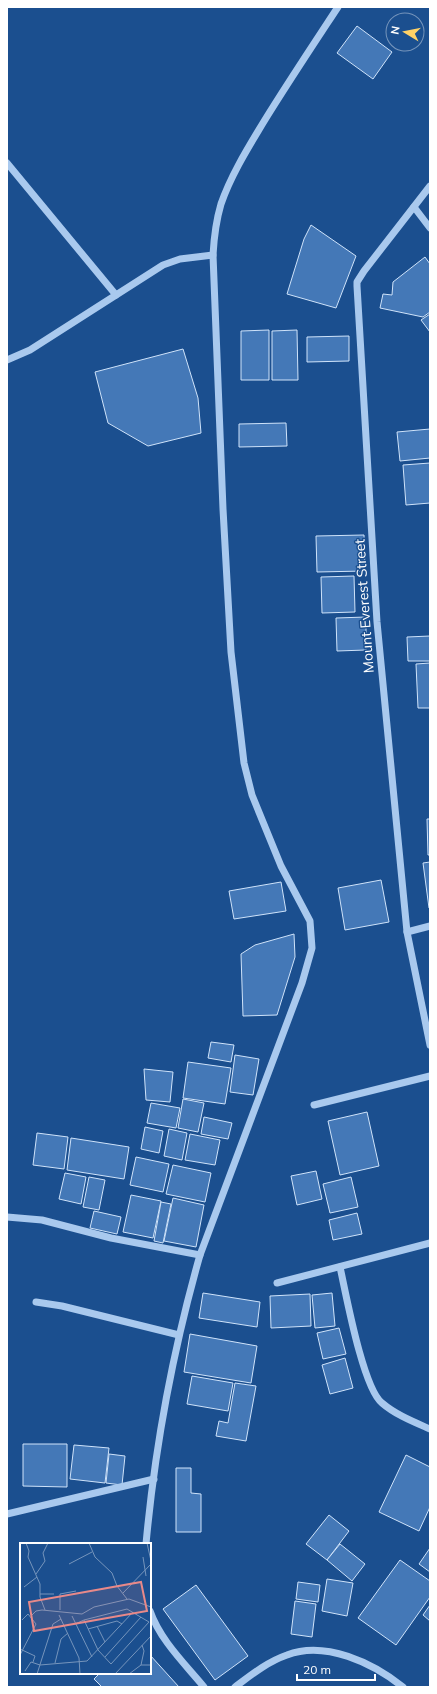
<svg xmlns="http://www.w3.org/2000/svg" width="437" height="1694" font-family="Mulish,sans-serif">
<rect width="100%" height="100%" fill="#1b4f8f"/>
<g fill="#4478b7" stroke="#cfe3fa">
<polygon points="357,26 392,52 373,79 337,53"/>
<polygon points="311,225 356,256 336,308 287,294 304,239"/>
<polygon points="425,257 430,264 430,312 423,317 380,308 383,294 392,295 393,282"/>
<polygon points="430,314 430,332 421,320"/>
<polygon points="269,330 269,380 241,380 241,331"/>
<polygon points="297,330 298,380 272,380 272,331"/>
<polygon points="349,336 349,361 307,362 307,337"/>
<polygon points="183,349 198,398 201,433 148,446 108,423 95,372"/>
<polygon points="286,423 287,446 239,447 239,424"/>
<polygon points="430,429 430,458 400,461 397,432"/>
<polygon points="430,463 430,503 406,505 403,465"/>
<polygon points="364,535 365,571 317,572 316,536"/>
<polygon points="354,576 355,612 322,613 321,577"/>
<polygon points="366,617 366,650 337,651 336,618"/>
<polygon points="430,636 430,661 408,661 407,637"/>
<polygon points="430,663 430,708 418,708 416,664"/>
<polygon points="427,819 430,819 430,855 428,855"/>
<polygon points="430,862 430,908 429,908 423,863"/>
<polygon points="381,880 389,922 345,930 338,888"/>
<polygon points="281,882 286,911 234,919 229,891"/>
<polygon points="294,934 295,957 277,1015 243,1016 241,954 255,945"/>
<polygon points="211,1042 234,1045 231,1062 208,1058"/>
<polygon points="235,1055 259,1059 253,1095 230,1092"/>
<polygon points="188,1062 231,1068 225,1104 183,1098"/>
<polygon points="144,1069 173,1072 170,1102 146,1100"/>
<polygon points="183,1099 204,1103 198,1132 178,1128"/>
<polygon points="151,1103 180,1108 176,1128 147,1123"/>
<polygon points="367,1112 379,1166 340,1175 328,1121"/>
<polygon points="204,1117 232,1123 228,1139 201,1134"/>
<polygon points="145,1127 163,1131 159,1153 141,1149"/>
<polygon points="169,1129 187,1133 182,1160 164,1156"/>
<polygon points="37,1133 68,1137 64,1169 33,1165"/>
<polygon points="190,1134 220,1140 215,1165 185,1160"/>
<polygon points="71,1138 129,1147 124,1179 67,1170"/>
<polygon points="136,1157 169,1164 163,1192 130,1185"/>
<polygon points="173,1165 211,1173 205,1202 166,1194"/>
<polygon points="316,1171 322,1199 297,1205 291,1176"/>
<polygon points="65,1173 86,1177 81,1204 59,1199"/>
<polygon points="89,1177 105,1180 99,1210 83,1207"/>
<polygon points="351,1177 358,1207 330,1213 323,1184"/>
<polygon points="131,1195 161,1201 153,1238 123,1232"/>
<polygon points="173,1198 204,1205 196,1247 164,1241"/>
<polygon points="161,1202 171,1204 163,1243 154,1241"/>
<polygon points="94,1211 121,1217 117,1234 90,1228"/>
<polygon points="357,1213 362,1234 333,1240 329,1220"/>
<polygon points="203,1293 260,1302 257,1327 199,1318"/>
<polygon points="332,1293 335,1326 315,1328 312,1295"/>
<polygon points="310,1294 311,1326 271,1328 270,1296"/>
<polygon points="339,1328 346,1354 323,1359 317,1333"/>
<polygon points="190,1334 257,1346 251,1383 184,1372"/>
<polygon points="345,1358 353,1388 330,1394 322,1365"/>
<polygon points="192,1376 233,1383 228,1411 187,1404"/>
<polygon points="235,1383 256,1386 246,1441 216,1436 219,1421 228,1423"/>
<polygon points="23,1444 67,1444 67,1487 23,1486"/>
<polygon points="74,1445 109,1448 105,1483 70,1479"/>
<polygon points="109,1454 125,1456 122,1485 106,1483"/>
<polygon points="406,1455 430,1467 430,1507 419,1531 379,1512"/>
<polygon points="176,1468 191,1468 191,1493 201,1494 201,1532 176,1532"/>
<polygon points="329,1515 349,1531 327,1560 306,1544"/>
<polygon points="340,1544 365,1564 352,1581 327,1560"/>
<polygon points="430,1548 430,1572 419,1564"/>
<polygon points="400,1560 430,1581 430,1597 396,1645 358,1618"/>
<polygon points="327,1579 353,1583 347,1616 322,1611"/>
<polygon points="298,1582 320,1585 318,1602 296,1599"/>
<polygon points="196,1585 248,1656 215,1680 163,1609"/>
<polygon points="295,1601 316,1604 312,1637 291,1634"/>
<polygon points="430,1605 430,1621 423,1615"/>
<polygon points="150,1655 179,1687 102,1687 94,1679 100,1673 150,1673"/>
</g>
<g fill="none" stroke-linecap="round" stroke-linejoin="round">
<g stroke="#a9c9ee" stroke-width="7">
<polyline points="7,163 116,295"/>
<polyline points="430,186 364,271 357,282 357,286 377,622 407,932 430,1045"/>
<polyline points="414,207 430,228"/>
<polyline points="7,360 30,350 163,265 180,259 213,255"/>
<polyline points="407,932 430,926"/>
<polyline points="314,1105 430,1076"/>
<polyline points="7,1217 42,1220 111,1238 200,1255"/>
<path d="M 340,1267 C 346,1294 363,1388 382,1403 C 396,1415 414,1422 430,1429"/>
<polyline points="277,1283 430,1243"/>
<polyline points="36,1302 62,1306 179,1335"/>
<polyline points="7,1514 154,1479"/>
<path d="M 146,1544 C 155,1446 173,1350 200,1255 L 302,983 L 312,948 L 310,921 L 281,866 L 252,795 L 244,763 L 231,652 L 223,509 L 213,255 C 214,237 216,221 221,204 C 231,175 248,148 263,123 C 287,84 313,45 338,7"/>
<path d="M 150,1611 C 160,1640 185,1664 204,1687"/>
<path d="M 235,1687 C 251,1675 267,1662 287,1655 C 325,1640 373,1663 403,1687"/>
</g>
</g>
<g text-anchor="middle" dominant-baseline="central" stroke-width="3" stroke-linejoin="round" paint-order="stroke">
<g font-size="14" fill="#fff" stroke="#1b4f8f">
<text transform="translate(364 606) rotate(-94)">Mount Everest Street</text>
</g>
</g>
<g transform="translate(20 1543)">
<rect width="131" height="131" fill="#1b4f8f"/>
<path fill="none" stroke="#7695bc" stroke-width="1" d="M 6,0 L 9,8 L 8,14 L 20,41 L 20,54 L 25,67M 69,0 L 75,14 L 92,30 L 97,43 L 107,56M 127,0 L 131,18M 123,14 L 126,33M 49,21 L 72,9M 16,31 L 25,18 L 23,10 L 28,0M 4,44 L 17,34M 103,50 L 131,21M 20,51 L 34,51M 40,67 L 40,51 L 56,48M 39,72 L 59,115 L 60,131M 11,73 L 16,68 L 22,67 L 62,71 L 74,64 L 109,56 L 131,64M 52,73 L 72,114M 55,81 L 64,77 L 107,66 L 129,79 L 91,121 L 78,107 L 64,77M 77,83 L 85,99M 68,86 L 97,78 L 102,81M 0,106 L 15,113 L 13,119M 0,112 L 16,81 L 8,71 L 2,77M 85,114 L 121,74M 35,120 L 41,96 L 48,90M 121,122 L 124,108 L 122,102M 5,128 L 11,119 L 20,122 L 67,118 L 113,69M 17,131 L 33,81 L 41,76M 95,131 L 131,93M 109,131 L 121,122 L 131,122"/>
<path fill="#e88989" fill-opacity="0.15" stroke="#e88989" stroke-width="2" d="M 121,39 L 127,68 L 14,88 L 9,59 Z"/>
<rect width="131" height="131" fill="none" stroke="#fff" stroke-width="2"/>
</g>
<rect width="437" height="1694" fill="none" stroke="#ffffff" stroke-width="16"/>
<g transform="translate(405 32) rotate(280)"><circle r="19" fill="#1b4f8f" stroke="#7695bc"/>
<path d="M0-3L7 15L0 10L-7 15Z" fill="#ffd166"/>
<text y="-6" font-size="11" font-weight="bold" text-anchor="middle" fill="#ffffff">N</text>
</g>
<path d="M297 1674v6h78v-6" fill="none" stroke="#ffffff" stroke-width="2"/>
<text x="303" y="1674" font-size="12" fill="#ffffff" stroke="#1b4f8f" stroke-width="3" paint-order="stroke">20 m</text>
</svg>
